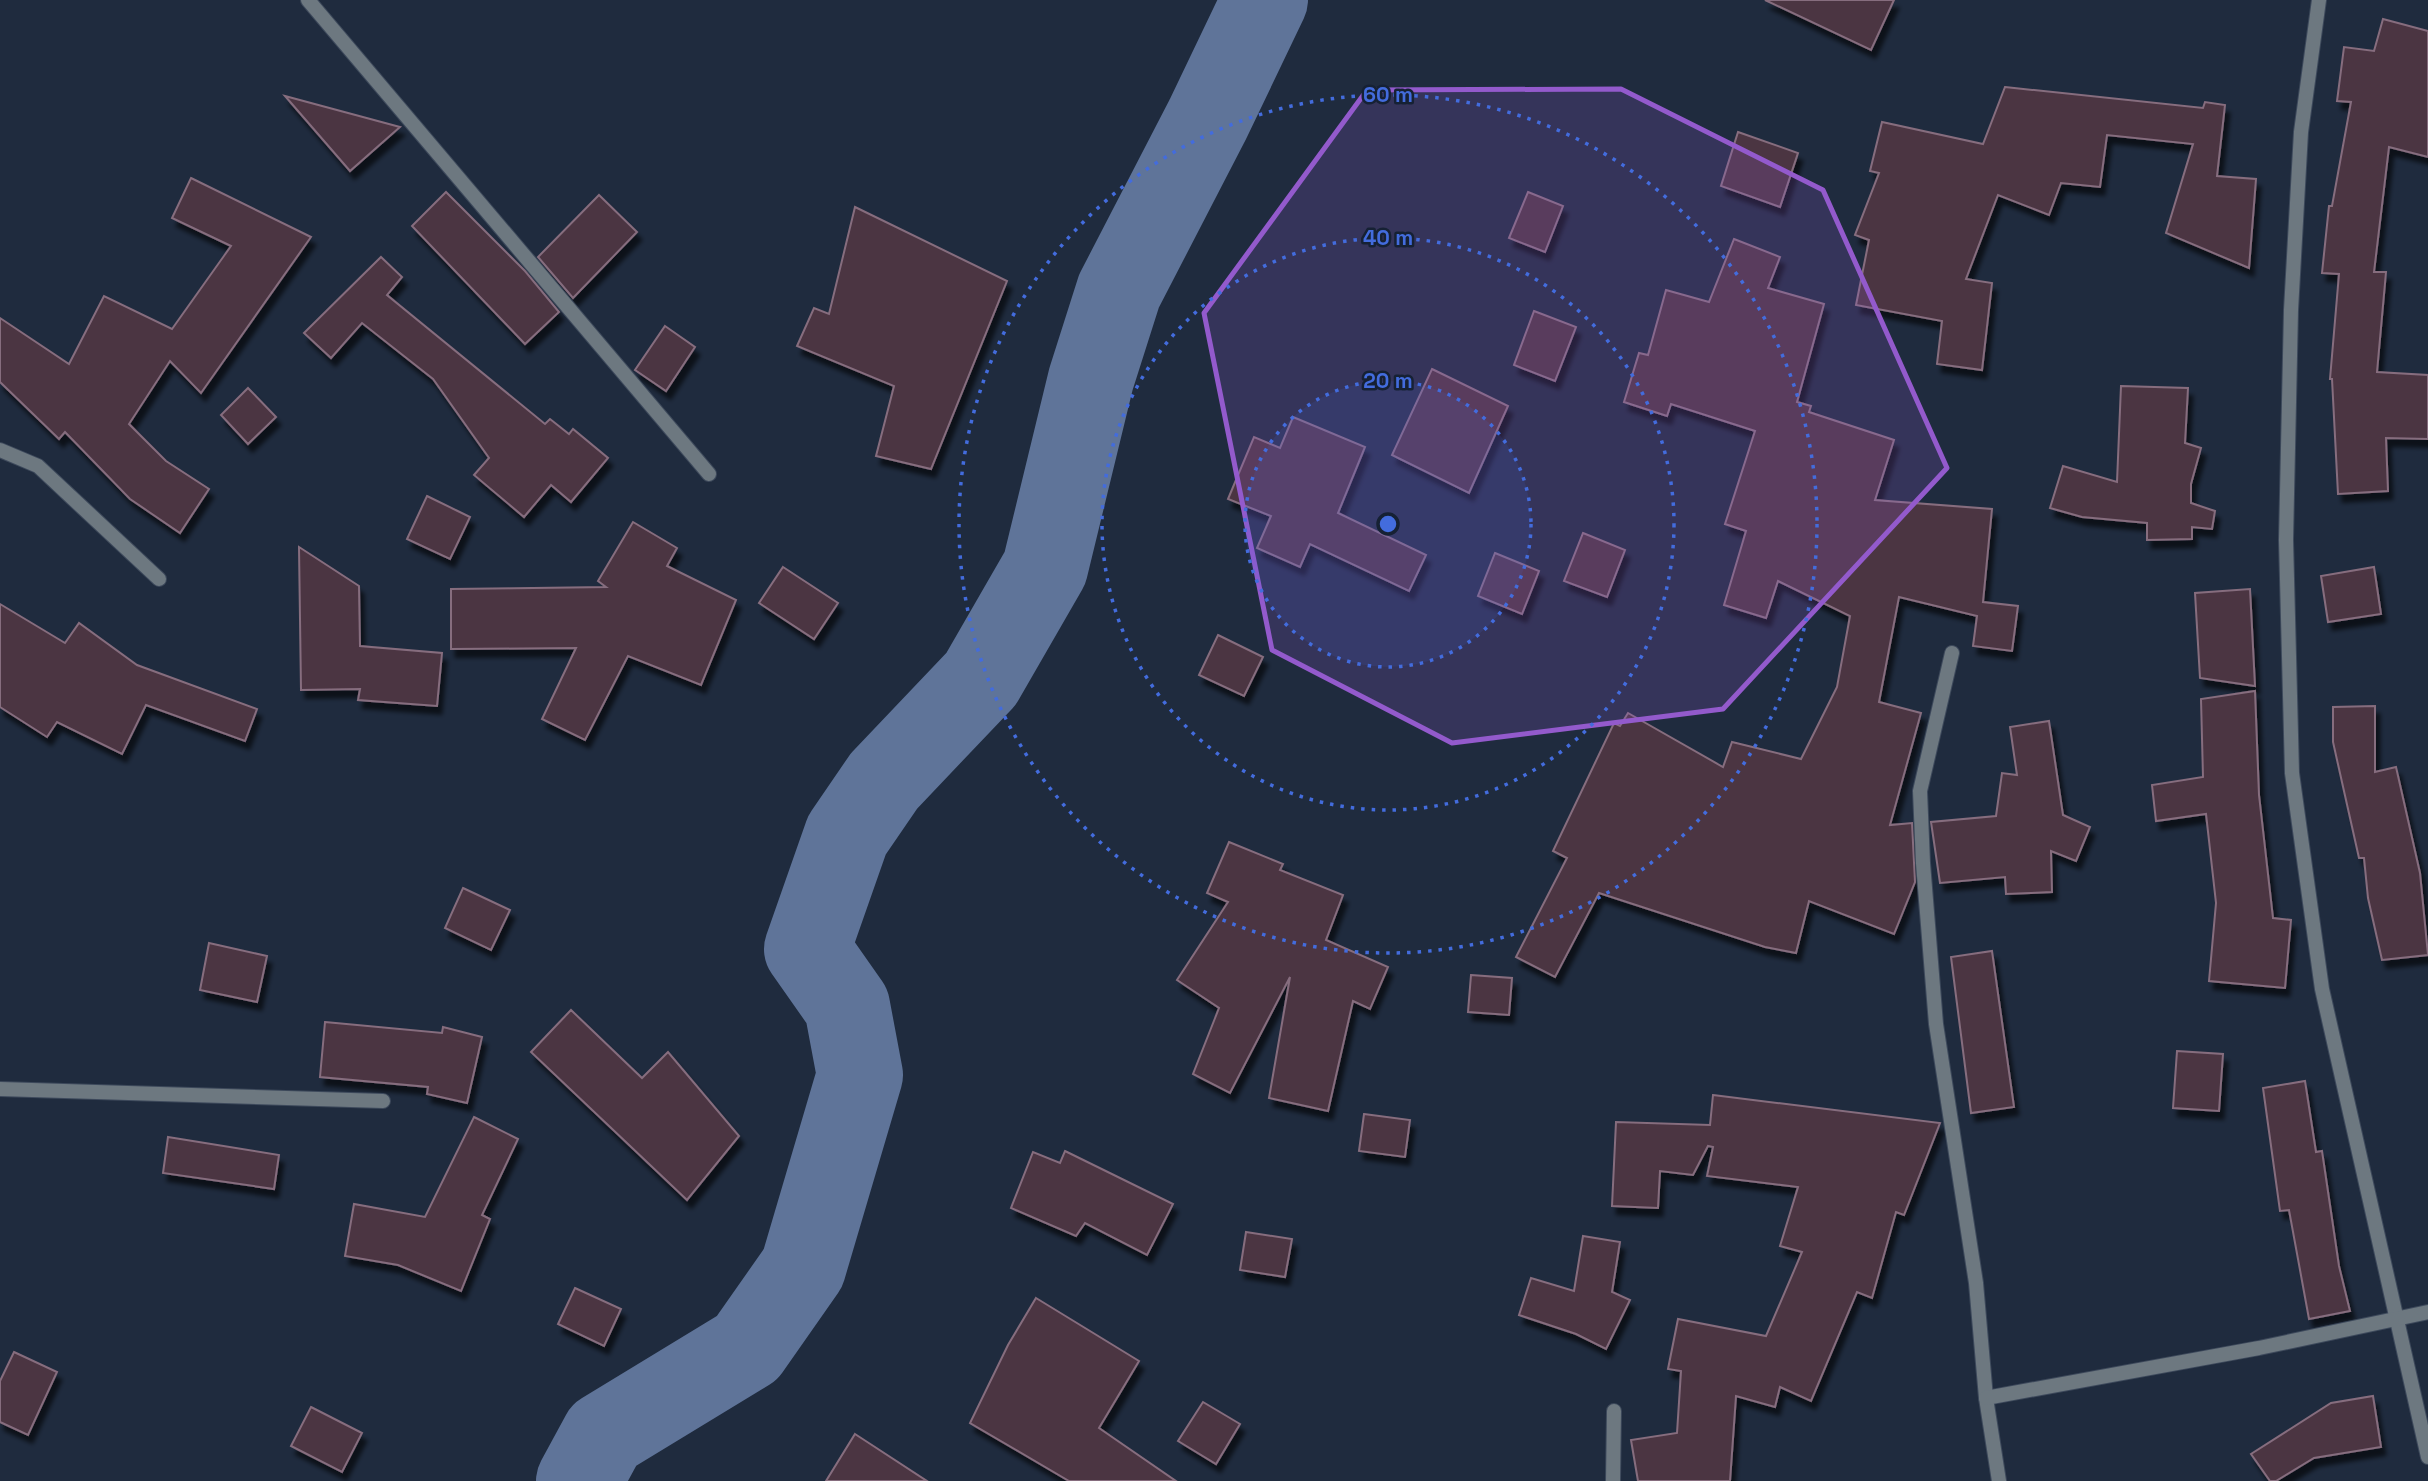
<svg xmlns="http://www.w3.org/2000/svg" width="2428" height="1481" font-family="'Space Grotesk',sans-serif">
<defs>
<filter id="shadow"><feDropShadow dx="4.5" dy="8" stdDeviation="2" flood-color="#0009"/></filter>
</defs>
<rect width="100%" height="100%" fill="#1f2b3e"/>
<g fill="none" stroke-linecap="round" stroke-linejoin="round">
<polyline stroke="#5f7499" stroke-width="86" points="579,1481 604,1435 747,1348 803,1268 860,1075 847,1006 807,949 847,835 884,781 981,679 1045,568 1091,379 1119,291 1208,119 1265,0"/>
</g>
<g fill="#4b3543" stroke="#866d7e" stroke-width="2" filter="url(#shadow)">
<polygon points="1765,0 1894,0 1871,50"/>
<polygon points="2383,19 2428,31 2428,157 2389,147 2374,272 2386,272 2377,372 2428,375 2428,439 2386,438 2388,491 2338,494 2332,379 2330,379 2339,274 2322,273 2329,206 2332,206 2351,102 2337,101 2344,47 2374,51"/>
<polygon points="2005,87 2203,108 2205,102 2225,105 2217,176 2256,179 2249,268 2166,233 2193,144 2107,135 2100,187 2061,183 2049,215 1998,195 1966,279 1992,283 1982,370 1937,364 1942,321 1856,305 1869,240 1855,235 1879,173 1870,171 1882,122 1983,144"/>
<polygon points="285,96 400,127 350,171"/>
<polygon points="1738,132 1798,153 1780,207 1721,186"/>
<polygon points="191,178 311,237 201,393 170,361 129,424 166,461 209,489 180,533 130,499 65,432 59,439 0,382 0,318 69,364 104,296 172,329 231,246 172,218"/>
<polygon points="446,192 525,271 559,312 525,344 412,226"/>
<polygon points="1528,192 1563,206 1545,252 1509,238"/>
<polygon points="599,195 637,232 573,298 538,257"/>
<polygon points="855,207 1007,281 931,469 876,456 894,386 797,346 814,308 829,314"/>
<polygon points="1734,239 1780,257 1768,288 1824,304 1797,402 1811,406 1809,412 1894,440 1875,500 1992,509 1983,602 2018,606 2012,651 1973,646 1977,616 1899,597 1879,702 1921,713 1890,825 1912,823 1915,882 1894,934 1809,901 1796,953 1765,947 1599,893 1555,977 1516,957 1567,858 1553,851 1614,723 1620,726 1628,713 1723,767 1732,742 1801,759 1837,687 1850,616 1778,581 1766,618 1724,605 1746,531 1725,524 1755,431 1671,404 1667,416 1624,402 1639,353 1648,355 1666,290 1709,302"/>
<polygon points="381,257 402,277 387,295 545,424 550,419 569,434 573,429 608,458 571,502 551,485 524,517 474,475 489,458 433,379 362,323 331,358 304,333"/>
<polygon points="1534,311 1576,327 1555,381 1514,365"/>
<polygon points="665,326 695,347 666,391 635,370"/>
<polygon points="1432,369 1508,406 1469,493 1392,455"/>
<polygon points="2121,386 2188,388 2185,443 2201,448 2191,484 2191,503 2215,511 2212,529 2192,527 2192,539 2147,540 2147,523 2082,517 2050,508 2063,466 2117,482"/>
<polygon points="248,388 276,417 248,444 221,415"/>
<polygon points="1293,417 1365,447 1338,513 1426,555 1409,591 1310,544 1300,567 1257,548 1271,516 1228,499 1254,437 1280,448"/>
<polygon points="427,496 470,517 450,559 407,539"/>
<polygon points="633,522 677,548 667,566 736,600 701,685 628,656 585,740 542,719 576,648 451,649 451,589 606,587 598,581"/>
<polygon points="1583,533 1625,550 1607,597 1564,581"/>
<polygon points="299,547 359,586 360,646 442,653 437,706 358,700 360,689 301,690"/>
<polygon points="1495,553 1539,571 1522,614 1478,596"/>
<polygon points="783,567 838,603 814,639 759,603"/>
<polygon points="2374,567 2381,614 2328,622 2321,576"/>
<polygon points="2250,589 2255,686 2200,678 2195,593"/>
<polygon points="0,604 65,643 79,623 137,665 257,709 245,741 146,705 122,754 57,722 47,737 0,707"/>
<polygon points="1218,635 1263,657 1244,696 1199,675"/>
<polygon points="2255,691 2259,795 2273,918 2291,920 2285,988 2209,981 2216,903 2206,814 2156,821 2152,785 2203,777 2201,699"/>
<polygon points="2375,706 2375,772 2396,767 2420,873 2428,955 2382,960 2368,898 2364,858 2359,858 2333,742 2333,707"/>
<polygon points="2049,721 2063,815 2090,827 2076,861 2051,851 2052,892 2006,894 2005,877 1940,883 1931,822 1996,816 2002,773 2017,775 2010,727"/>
<polygon points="1229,842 1283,864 1280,870 1343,895 1326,940 1388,967 1370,1009 1353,1001 1328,1111 1269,1098 1290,977 1230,1093 1193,1074 1219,1008 1177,980 1228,902 1207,893"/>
<polygon points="463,888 510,910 491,950 445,928"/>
<polygon points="209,943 267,956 257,1002 200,990"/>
<polygon points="1992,951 2014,1107 1971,1113 1951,957"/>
<polygon points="1471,975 1512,978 1509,1015 1468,1012"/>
<polygon points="571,1010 642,1078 668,1052 739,1136 687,1200 531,1052"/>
<polygon points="325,1022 442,1033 443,1027 482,1037 467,1103 427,1094 428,1087 320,1077"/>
<polygon points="2177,1051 2223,1054 2219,1111 2173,1108"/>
<polygon points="2305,1081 2316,1152 2322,1151 2339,1266 2350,1311 2309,1319 2289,1210 2280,1211 2263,1088"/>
<polygon points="1713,1095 1940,1123 1904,1215 1896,1212 1872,1298 1857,1292 1811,1401 1780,1387 1775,1407 1736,1396 1730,1481 1638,1481 1631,1440 1677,1433 1681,1371 1668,1369 1678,1319 1766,1336 1802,1252 1780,1246 1798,1187 1707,1176 1713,1147 1708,1146 1693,1175 1660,1171 1658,1208 1612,1206 1616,1122 1710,1125"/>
<polygon points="1364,1114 1410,1120 1405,1157 1359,1151"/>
<polygon points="474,1117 518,1139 482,1215 490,1219 461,1291 398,1265 345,1256 354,1204 425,1217"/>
<polygon points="168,1137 279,1155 274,1189 163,1173"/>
<polygon points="1065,1151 1173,1204 1147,1255 1085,1223 1076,1236 1011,1208 1033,1152 1060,1163"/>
<polygon points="1246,1232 1292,1239 1285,1277 1240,1270"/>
<polygon points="1583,1236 1620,1242 1612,1292 1630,1300 1606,1349 1576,1334 1519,1315 1531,1278 1574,1291"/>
<polygon points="575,1288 621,1309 604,1346 558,1324"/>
<polygon points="1036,1298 1139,1361 1099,1428 1176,1481 1069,1481 970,1423 1008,1345"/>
<polygon points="14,1352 57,1372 28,1435 0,1422 0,1381"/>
<polygon points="2373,1396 2381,1447 2314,1458 2276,1481 2270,1481 2251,1454 2331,1403"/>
<polygon points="1203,1402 1240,1424 1216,1464 1178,1441"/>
<polygon points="311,1407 362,1433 342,1472 291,1446"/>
<polygon points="855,1434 927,1481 826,1481"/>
</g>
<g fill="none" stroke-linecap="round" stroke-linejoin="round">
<g stroke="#3d495b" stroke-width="16">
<g id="street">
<polyline points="308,0 709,474"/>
<polyline points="2319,0 2301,132 2291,310 2286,540 2292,773 2322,989 2428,1457"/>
<polyline points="0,450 38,466 159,579"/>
<polyline points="1952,653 1920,791 1923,863 1936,1024 1976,1283 1986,1398 1999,1481"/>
<polyline points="0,1089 383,1101"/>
<polyline points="1986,1398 2259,1348 2428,1312"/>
<polyline points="1613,1481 1614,1411"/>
</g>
</g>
<use href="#street" stroke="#6d7880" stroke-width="14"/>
</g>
<path fill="#935acc" fill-opacity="0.2" stroke="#935acc" stroke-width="5" stroke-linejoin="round" d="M 1621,89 L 1823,190 L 1947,468 L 1723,709 L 1452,743 L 1272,650 L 1204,313 L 1367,90 Z"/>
<circle cx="1388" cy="524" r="143" fill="#436cdd" fill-opacity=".12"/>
<g fill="none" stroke="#436cdd" stroke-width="3.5" stroke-dasharray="3.5 7">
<circle cx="1388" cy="524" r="143"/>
<circle cx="1388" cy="524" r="286"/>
<circle cx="1388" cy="524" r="429"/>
</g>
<circle cx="1388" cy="524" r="10" fill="#436cdd" stroke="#162134" stroke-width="3.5"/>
<g font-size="21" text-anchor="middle" font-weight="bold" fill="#436cdd" stroke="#162134" stroke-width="5" stroke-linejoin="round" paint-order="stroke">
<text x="1388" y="102">60 m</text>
<text x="1388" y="245">40 m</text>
<text x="1388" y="388">20 m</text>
</g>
</svg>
